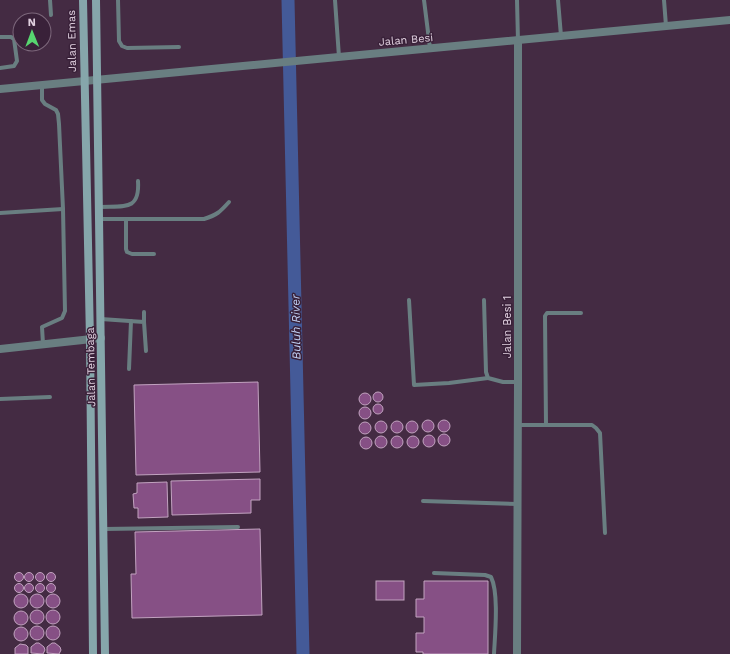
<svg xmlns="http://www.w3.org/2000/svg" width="730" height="654" font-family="'Work Sans',sans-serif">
<rect width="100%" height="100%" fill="#442b43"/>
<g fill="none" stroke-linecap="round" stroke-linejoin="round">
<polyline stroke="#445a98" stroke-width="13" points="288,0 303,654"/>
</g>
<g fill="#865085" stroke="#c2a3c0">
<polygon points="258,382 260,472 136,475 134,385"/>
<circle cx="378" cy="397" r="5"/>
<circle cx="365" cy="399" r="6"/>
<circle cx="378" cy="409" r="5"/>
<circle cx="365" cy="413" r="6"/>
<circle cx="428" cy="426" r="6"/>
<circle cx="444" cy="426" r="6"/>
<circle cx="381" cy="427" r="6"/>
<circle cx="412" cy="427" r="6"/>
<circle cx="397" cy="427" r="6"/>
<circle cx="365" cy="428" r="6"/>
<circle cx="444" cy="440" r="6"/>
<circle cx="429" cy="441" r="6"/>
<circle cx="381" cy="442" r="6"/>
<circle cx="413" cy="442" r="6"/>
<circle cx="397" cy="442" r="6"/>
<circle cx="366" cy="443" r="6"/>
<polygon points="260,479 260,500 251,500 251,513 172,515 171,481"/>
<polygon points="167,482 168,517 138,518 138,508 134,508 133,494 137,493 137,483"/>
<polygon points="260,529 262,615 132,618 131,574 136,574 135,532"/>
<circle cx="19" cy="577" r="4.5"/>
<circle cx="51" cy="577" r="4.5"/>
<circle cx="29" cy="577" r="4.5"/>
<circle cx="40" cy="577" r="4.5"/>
<rect x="376" y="581" width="28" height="19"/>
<polygon points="424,581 488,581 488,654 423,654 423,652 416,652 416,633 424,633 424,617 416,617 416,599 424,599"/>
<circle cx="40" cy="588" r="4.5"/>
<circle cx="29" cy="588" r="4.5"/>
<circle cx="51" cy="588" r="4.5"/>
<circle cx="19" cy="588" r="4.5"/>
<circle cx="21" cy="601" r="7"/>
<circle cx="53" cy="601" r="7"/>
<circle cx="37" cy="601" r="7"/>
<circle cx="37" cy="617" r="7"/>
<circle cx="53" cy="617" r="7"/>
<circle cx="21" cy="618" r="7"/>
<circle cx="53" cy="633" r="7"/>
<circle cx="37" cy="633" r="7"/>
<circle cx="21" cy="634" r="7"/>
<polygon points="36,643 39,643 44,647 45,650 43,654 31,653 31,647"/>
<polygon points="52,643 55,643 60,647 61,650 59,654 47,653 47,647"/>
<polygon points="20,644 26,645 28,647 28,654 15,654 15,648"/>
</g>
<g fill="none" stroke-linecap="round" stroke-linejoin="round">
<g stroke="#697e81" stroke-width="4">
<polyline points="50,0 51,15"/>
<polyline points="118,0 119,41 122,46 127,48 179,47"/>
<polyline points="335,0 339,57"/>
<polyline points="424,0 430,48"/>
<polyline points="517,0 518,41"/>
<polyline points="558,0 561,36"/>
<polyline points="664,0 666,26"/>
<polyline points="0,37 11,37 14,39 17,61 14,66 0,68"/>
<polyline points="42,85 42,100 45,104 56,110 58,114 59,124 63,209 65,311 62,318 42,327 43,344"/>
<path d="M 100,207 C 124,206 140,211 138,181"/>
<polyline points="0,213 63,209"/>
<path d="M 100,219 L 204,219 C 217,215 220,212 229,202"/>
<polyline points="126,220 126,249 127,252 132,254 154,254"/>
<polyline points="409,300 414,385 449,383 488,378"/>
<polyline points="484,300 486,372 488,378 503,382 518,382"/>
<polyline points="101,319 144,322 146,351"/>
<polyline points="144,322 144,312"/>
<polyline points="129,369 131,321"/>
<polyline points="0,399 50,397"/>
<polyline points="518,425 592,425 596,428 600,433 605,533"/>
<polyline points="546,425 545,316 547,313 581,313"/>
<polyline points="423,501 518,504"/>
<polyline points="104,529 238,527"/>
<path d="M 434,573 L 485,575 L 491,577 C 499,593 495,634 494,654"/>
</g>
<g stroke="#697e81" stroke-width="8">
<polyline points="0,349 101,338"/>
<polyline points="517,654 518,382 518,41"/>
</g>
<polyline stroke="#697e81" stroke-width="8" points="0,89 730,20"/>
<g stroke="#86a6ab" stroke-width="8">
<polyline points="83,0 90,340 93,654"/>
<polyline points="96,0 105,654"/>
</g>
</g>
<g text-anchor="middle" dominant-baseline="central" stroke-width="3" stroke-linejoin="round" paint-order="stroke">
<g font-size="11" fill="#e0d0df" stroke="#392139">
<text transform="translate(406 40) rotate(-5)">Jalan Besi</text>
<text transform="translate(72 41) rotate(-91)">Jalan Emas</text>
<text transform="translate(507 327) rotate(-90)">Jalan Besi 1</text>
<text transform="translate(91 367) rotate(-91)">Jalan Tembaga</text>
</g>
<g font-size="12" font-style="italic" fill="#becdf1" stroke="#392139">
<text transform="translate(296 327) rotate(-91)">Buluh River</text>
</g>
</g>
<g transform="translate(32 32) rotate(359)"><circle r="19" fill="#392139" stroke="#7c677b"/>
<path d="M0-3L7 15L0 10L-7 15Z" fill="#57d570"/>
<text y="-6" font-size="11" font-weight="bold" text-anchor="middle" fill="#e0d0df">N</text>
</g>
</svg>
